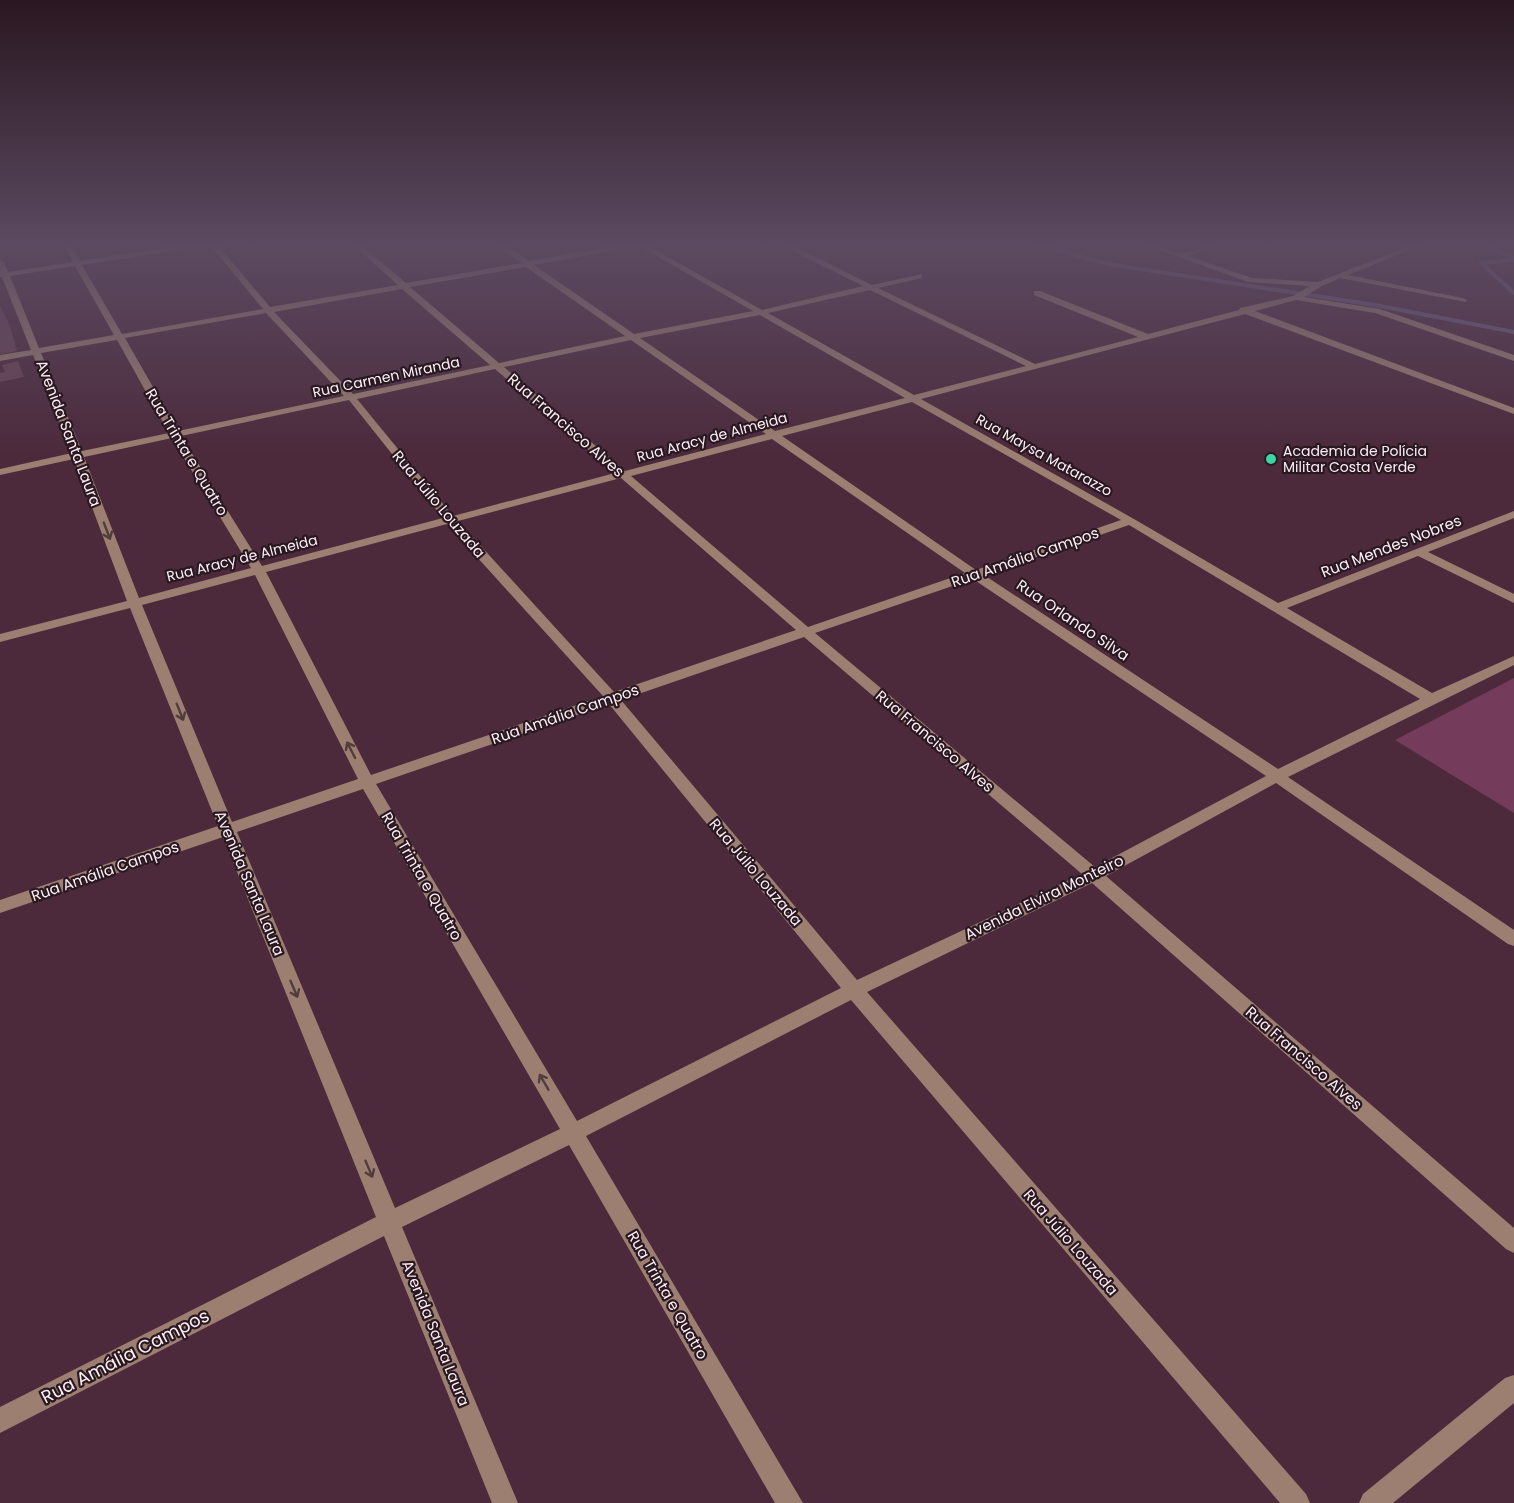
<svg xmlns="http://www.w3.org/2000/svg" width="1514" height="1503" font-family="Poppins,sans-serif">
<rect width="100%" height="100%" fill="#4c2a3c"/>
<polygon fill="#743b5a" points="1514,678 1514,813 1395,740"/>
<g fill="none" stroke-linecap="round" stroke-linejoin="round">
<g stroke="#66597f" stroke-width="4">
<polyline points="1033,243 1108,264 1375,305 1514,332"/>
<polyline points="1498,243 1490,248 1514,258"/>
<polyline points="1514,260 1481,263 1514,293"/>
</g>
</g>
<g fill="#684356">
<polygon points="0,305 10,326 17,351 0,354"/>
<polygon points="18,361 24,377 0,382 0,373 5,372 2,365"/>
</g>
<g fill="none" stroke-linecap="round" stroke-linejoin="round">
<g fill="#9c7f71" fill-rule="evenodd">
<path d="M 63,243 L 70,243 L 80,261 L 194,243 L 216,243 L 270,307 L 398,285 L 351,243 L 359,243 L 406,283 L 521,263 L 494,243 L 503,243 L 529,261 L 630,243 L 648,243 L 647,245 L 762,310 L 863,286 L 777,243 L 787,243 L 872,285 L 922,274 L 922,278 L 878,288 L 1035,364 L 1138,337 L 1034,295 L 1034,291 L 1040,291 L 1148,334 L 1239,310 L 1240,308 L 1293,296 L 1310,286 L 1248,282 L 1141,243 C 1155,243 1171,254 1182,253 C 1197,252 1209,243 1224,243 L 1188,256 L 1252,278 L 1318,282 L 1417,243 L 1428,243 L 1348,275 L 1463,298 L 1467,300 L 1466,302 L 1340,278 L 1322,286 L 1304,297 L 1380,309 L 1514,355 L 1514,361 L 1375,313 L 1296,300 L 1255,311 L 1514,408 L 1514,414 L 1245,314 L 921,399 L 1134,519 L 1278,603 L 1514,511 L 1514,518 L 1428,552 L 1514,594 L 1514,603 L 1418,556 L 1287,608 L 1432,693 L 1514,656 L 1514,665 L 1288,777 L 1514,930 L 1514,946 L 1508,944 L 1276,783 L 1106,876 L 1514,1228 L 1514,1253 L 1506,1249 L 1092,883 L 867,992 L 1306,1494 L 1310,1503 L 1280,1503 L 851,1000 L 586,1136 L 803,1503 L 775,1503 L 569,1145 L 402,1227 L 518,1503 L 492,1503 L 384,1236 L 0,1433 L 0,1407 L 376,1217 L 223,837 L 0,913 L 0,900 L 218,826 L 130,608 L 0,642 L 0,634 L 127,601 L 74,459 L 0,475 L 0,469 L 72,453 L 33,355 L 0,361 L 0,355 L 31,350 L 2,277 L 0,277 L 0,260 L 4,262 L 8,272 L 73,262 ZM 210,245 L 263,309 L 122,334 L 82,265 ZM 639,246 L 753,311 L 634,334 L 534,265 ZM 75,266 L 114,335 L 39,348 L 10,276 ZM 526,267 L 625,336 L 499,363 L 410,287 ZM 402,289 L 490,365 L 353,394 L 274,312 ZM 870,290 L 1026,366 L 914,395 L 768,313 ZM 266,313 L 344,396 L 178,431 L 125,338 ZM 760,315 L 905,398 L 775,431 L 640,338 ZM 117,340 L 169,433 L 82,451 L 41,353 ZM 631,340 L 766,434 L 625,471 L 504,367 ZM 495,369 L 615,473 L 453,516 L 357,399 ZM 349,400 L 443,518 L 262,566 L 181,436 ZM 912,402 L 1121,520 L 976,570 L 782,436 ZM 172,438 L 251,568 L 139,598 L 84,457 ZM 772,439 L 965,573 L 808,627 L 631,476 ZM 621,478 L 796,630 L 614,692 L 458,521 ZM 447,524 L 603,696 L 371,775 L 266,572 ZM 1129,525 L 1420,699 L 1278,769 L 984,575 ZM 255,575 L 358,779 L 232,822 L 142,605 ZM 973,579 L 1266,776 L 1095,867 L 815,633 ZM 804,637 L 1082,874 L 857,980 L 621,700 ZM 609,704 L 841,988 L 577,1121 L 376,784 ZM 363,789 L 560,1129 L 395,1208 L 237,832 Z"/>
<polygon points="1514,1375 1514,1403 1393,1503 1359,1503 1363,1494 1505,1378"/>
</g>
</g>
<defs><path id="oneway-shaft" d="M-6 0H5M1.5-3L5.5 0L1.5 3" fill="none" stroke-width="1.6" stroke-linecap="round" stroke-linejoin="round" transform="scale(1.5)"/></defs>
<g stroke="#513d3d">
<use href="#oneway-shaft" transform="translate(107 531) rotate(69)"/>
<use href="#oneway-shaft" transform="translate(180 712) rotate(68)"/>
<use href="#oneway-shaft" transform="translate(351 750) rotate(-117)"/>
<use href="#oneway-shaft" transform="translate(294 989) rotate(67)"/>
<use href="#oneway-shaft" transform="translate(544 1082) rotate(-120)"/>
<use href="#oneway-shaft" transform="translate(369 1169) rotate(67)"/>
</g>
<linearGradient id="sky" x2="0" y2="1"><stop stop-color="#2a1721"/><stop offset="0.54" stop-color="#5b4a61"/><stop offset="1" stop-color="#5b4a61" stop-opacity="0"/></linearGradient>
<rect width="1514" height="454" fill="url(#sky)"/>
<circle fill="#3ad4a5" stroke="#281921" stroke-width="2" cx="1271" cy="459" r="6"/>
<g text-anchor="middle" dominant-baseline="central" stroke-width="4.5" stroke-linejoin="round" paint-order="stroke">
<g font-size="14" fill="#ffecf5" stroke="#281921">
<text transform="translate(386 377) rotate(-12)">Rua Carmen Miranda</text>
<text transform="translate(712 437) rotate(-15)">Rua Aracy de Almeida</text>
<text transform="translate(1044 455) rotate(29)">Rua Maysa Matarazzo</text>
<text transform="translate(242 558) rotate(-14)">Rua Aracy de Almeida</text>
</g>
<g font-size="14" fill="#ffecf5" stroke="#281921" text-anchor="start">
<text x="1283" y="451">Academia de Polícia<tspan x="1283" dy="16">Militar Costa Verde</tspan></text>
</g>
<g font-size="15" fill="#ffecf5" stroke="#281921">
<text transform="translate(566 425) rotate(41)">Rua Francisco Alves</text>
<text transform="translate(69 433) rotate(69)">Avenida Santa Laura</text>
<text transform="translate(187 452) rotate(59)">Rua Trinta e Quatro</text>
<text transform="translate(439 504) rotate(50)">Rua Júlio Louzada</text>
<text transform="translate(1391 546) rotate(-21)">Rua Mendes Nobres</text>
<text transform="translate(1025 557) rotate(-19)">Rua Amália Campos</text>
<text transform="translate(1073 620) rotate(34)">Rua Orlando Silva</text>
<text transform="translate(565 714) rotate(-19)">Rua Amália Campos</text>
<text transform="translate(935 741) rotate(40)">Rua Francisco Alves</text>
<text transform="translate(105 871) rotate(-19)">Rua Amália Campos</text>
<text transform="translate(756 872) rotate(50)">Rua Júlio Louzada</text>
<text transform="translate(422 876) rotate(60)">Rua Trinta e Quatro</text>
<text transform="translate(250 883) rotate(67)">Avenida Santa Laura</text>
<text transform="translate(1044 897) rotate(-26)">Avenida Elvira Monteiro</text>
<text transform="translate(1304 1058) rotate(41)">Rua Francisco Alves</text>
<text transform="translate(1071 1242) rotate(49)">Rua Júlio Louzada</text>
<text transform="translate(668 1295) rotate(60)">Rua Trinta e Quatro</text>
<text transform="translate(436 1333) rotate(68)">Avenida Santa Laura</text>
</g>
<g font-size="18" fill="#ffecf5" stroke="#281921">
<text transform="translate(125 1356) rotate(-27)">Rua Amália Campos</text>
</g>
</g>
</svg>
